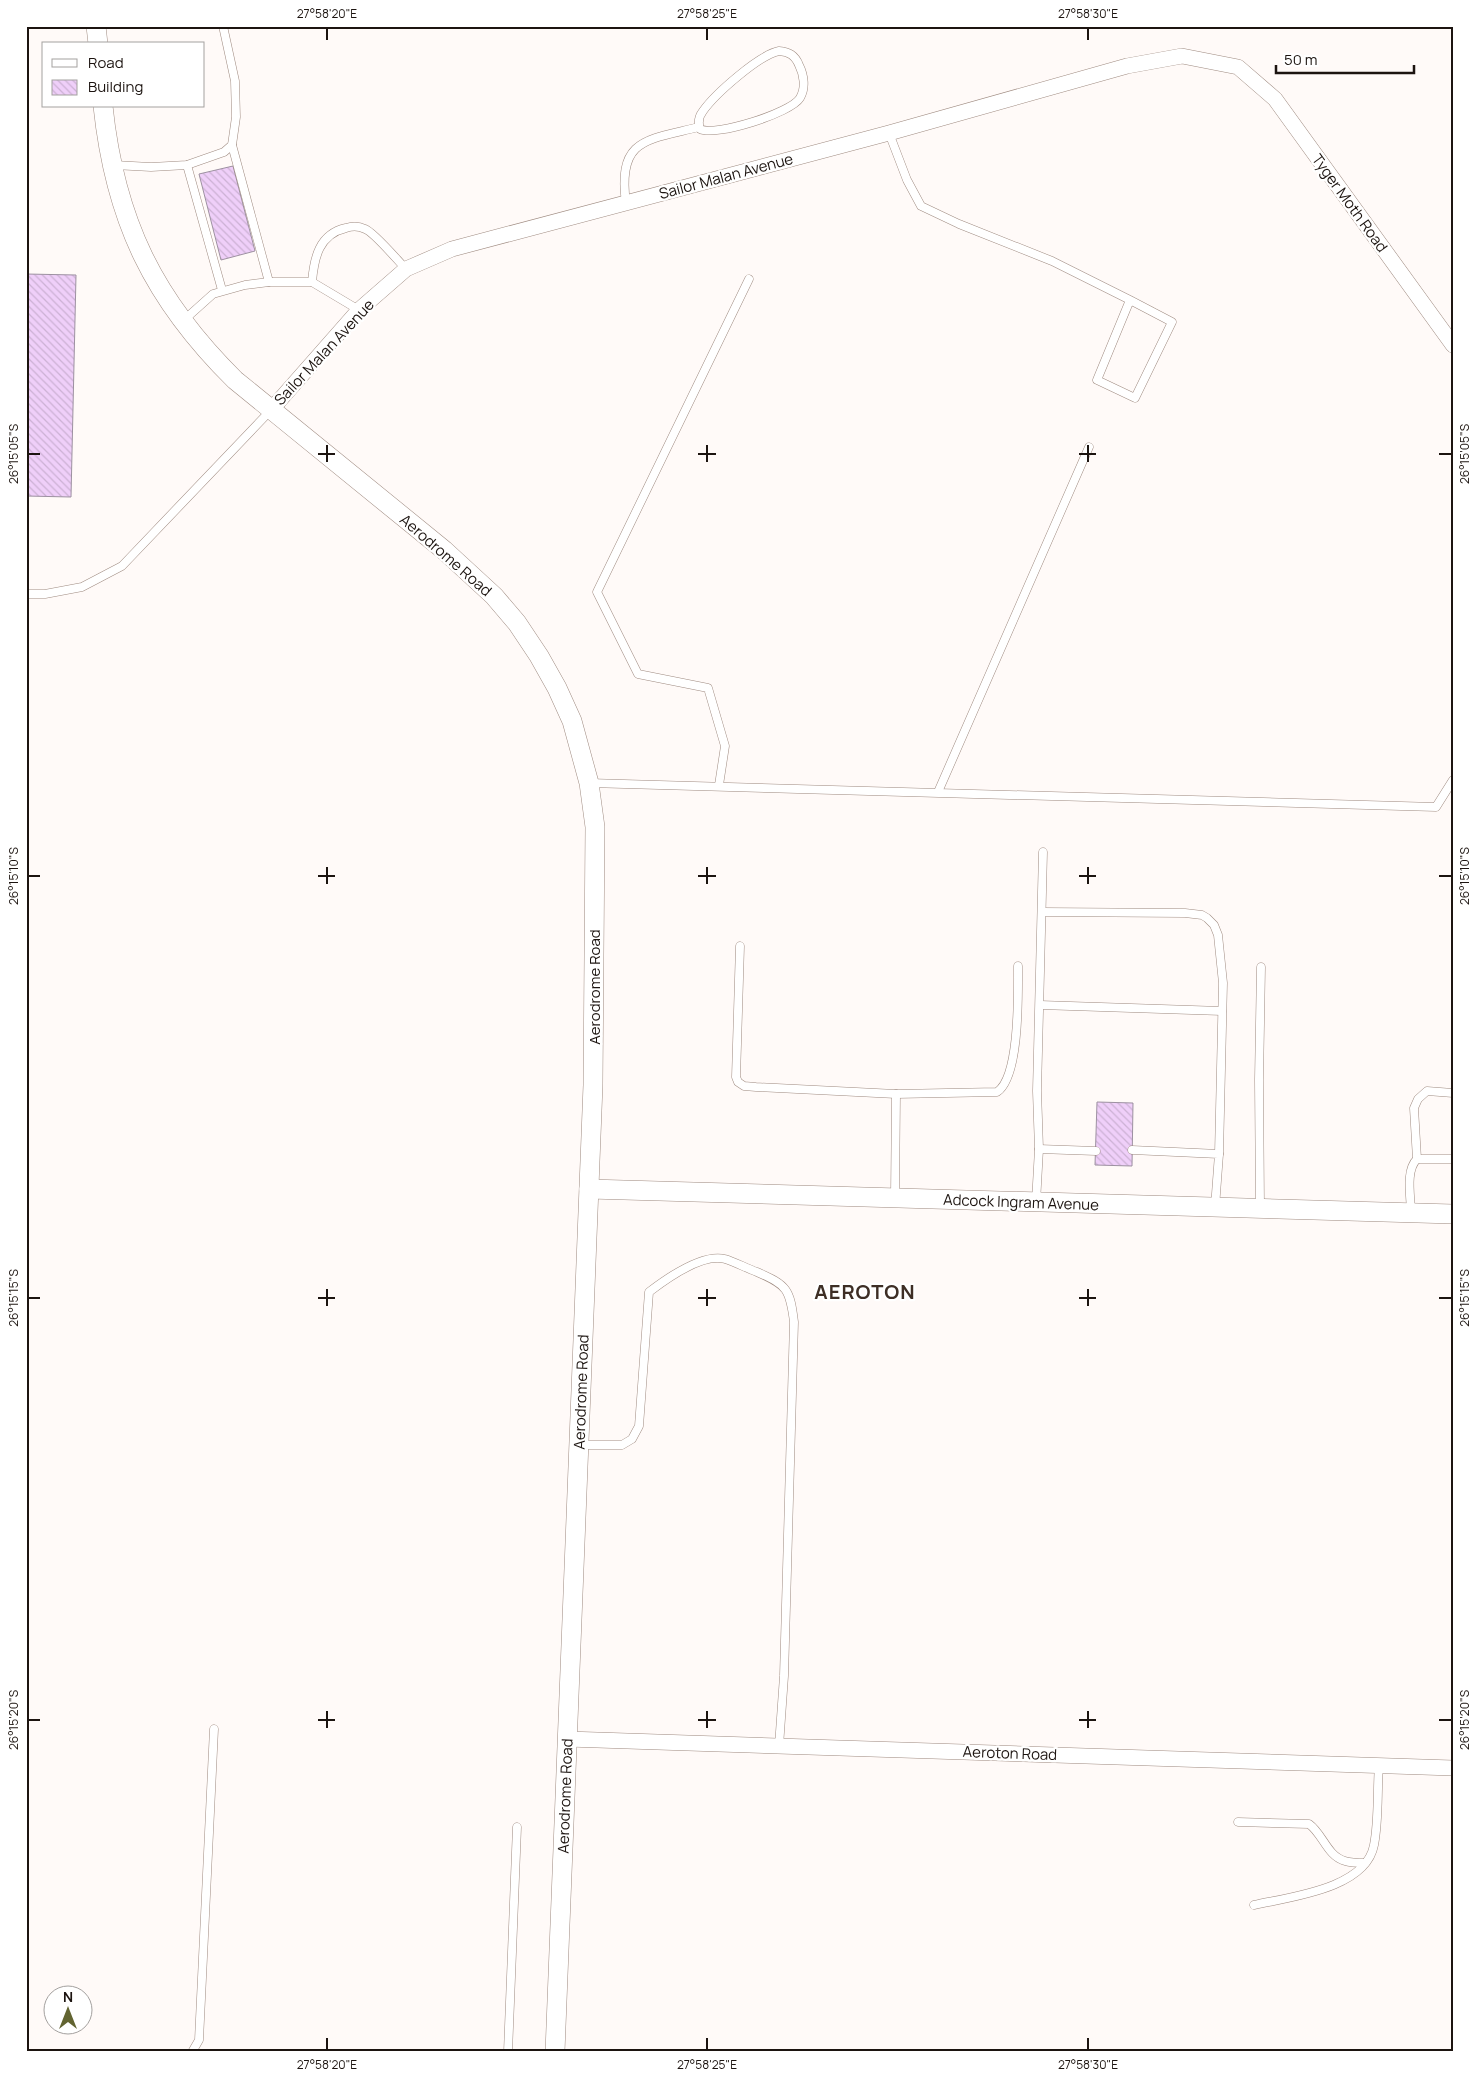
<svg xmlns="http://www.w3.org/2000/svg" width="1479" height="2078" font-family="Manrope,sans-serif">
<defs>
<pattern id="building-back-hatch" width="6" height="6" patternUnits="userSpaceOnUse" patternTransform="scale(1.25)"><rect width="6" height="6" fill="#efcff9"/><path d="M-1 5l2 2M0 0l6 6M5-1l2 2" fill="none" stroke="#ccb1d4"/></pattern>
</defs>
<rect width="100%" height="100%" fill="#fffaf8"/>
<g fill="url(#building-back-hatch)" stroke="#9d91a1">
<polygon points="233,166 255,251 221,260 199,174"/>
<polygon points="26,274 76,275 71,497 26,496"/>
<polygon points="1097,1102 1133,1103 1132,1166 1095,1165"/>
</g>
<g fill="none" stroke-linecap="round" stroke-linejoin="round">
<g stroke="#9f8b81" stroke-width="9">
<g id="service">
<path d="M 779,51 C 789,52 795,55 799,65 C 804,75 806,88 800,98 C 791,113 715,137 700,129 C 698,123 699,116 703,111 C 715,94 759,55 779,51 Z"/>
<polyline points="889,133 907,180 921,206 959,224 1052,261 1130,300 1097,380 1135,398 1172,322 1130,300"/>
<polyline points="232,145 269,282"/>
<polyline points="114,165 151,167 187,165 224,152 232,145 236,117 235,81 223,26"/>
<polyline points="187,165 222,290"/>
<path d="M 626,203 C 617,138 647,140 699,127"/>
<path d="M 312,282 C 314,258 319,234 346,228 C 352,226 359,226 365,229 C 374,232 398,261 406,269"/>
<polyline points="184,320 213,294 245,285 269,282 312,282 359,310"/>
<polyline points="26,594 45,594 82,587 122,566 271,410"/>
<polyline points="589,783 1436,807 1453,780"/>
<polyline points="719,785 725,746 708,688 638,674 597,592 749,279"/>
<polyline points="938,792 1089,447"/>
<polyline points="1042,912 1185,913 1202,915 1207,918 1214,925 1218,935 1223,983 1219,1154"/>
<path d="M 740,946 L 736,1077 L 738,1082 L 744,1086 L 756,1087 L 896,1094 L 997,1092 C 1020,1077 1018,994 1018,966"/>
<polyline points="1040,1005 1222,1011"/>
<polyline points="1039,1149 1037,1091 1043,852"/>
<polyline points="1132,1150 1219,1154 1215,1207"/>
<polyline points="1417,1159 1453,1159"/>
<polyline points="895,1197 896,1094"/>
<polyline points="1036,1202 1039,1149 1096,1151"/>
<polyline points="1260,1208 1259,1080 1261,967"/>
<path d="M 1411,1213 C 1411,1197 1405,1171 1417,1159 L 1414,1108 L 1418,1099 L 1427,1091 L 1453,1093"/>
<path d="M 579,1445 L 622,1445 L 632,1439 L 639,1426 L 649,1292 C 666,1279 702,1253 725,1259 C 735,1262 746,1268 757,1272 C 787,1285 790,1289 794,1322 L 784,1676 L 779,1746"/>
<path d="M 1238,1822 L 1309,1824 C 1323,1834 1327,1856 1345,1861 C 1351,1863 1359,1863 1365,1863"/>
<path d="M 1254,1905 C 1289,1897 1366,1889 1374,1845 C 1379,1819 1377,1791 1379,1765"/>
<polyline points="192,2052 199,2040 214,1729"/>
<polyline points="508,2052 517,1827"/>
</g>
</g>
<g stroke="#9f8b81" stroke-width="16">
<g id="minor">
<polyline points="271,410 359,310 406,269 452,249 889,133 1127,66 1182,56 1238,67 1275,99 1453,345"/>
<polyline points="567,1739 1453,1768"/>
</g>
</g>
<g stroke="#9f8b81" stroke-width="20">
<g id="tertiary">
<polyline points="96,26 98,44"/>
<path d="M 103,106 C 115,221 154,300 235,380 L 444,550 L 494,596 L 517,623 L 539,656 L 557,688 L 572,721 L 589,783 L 595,827 L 593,1085 L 555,2052"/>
<polyline points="589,1189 1453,1214"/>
</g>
</g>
<use href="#service" stroke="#fff" stroke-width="8"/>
<use href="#minor" stroke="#fff" stroke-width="15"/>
<use href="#tertiary" stroke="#fff" stroke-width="19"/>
</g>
<path fill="none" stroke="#1c1410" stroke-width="2" d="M 327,28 L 327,40M 707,28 L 707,40M 1088,28 L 1088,40M 327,445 L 327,462M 707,445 L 707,462M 1088,445 L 1088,462M 28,454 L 40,454M 318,454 L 335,454M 698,454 L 716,454M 1079,454 L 1096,454M 1439,454 L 1452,454M 327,867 L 327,884M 707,867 L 707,884M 1088,867 L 1088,884M 28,876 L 40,876M 318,876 L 335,876M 698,876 L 716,876M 1079,876 L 1096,876M 1439,876 L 1452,876M 327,1289 L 327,1306M 707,1289 L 707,1306M 1088,1289 L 1088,1306M 28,1298 L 40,1298M 318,1298 L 335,1298M 698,1298 L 716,1298M 1079,1298 L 1096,1298M 1439,1298 L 1452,1298M 327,1711 L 327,1728M 707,1711 L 707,1728M 1088,1711 L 1088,1728M 28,1720 L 40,1720M 318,1720 L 335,1720M 698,1720 L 716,1720M 1079,1720 L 1096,1720M 1439,1720 L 1452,1720M 327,2038 L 327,2050M 707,2038 L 707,2050M 1088,2038 L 1088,2050"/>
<g text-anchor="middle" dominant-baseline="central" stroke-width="4.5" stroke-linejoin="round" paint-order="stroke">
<g font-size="15" fill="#1c1410" stroke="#fff">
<text transform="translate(726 176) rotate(-15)">Sailor Malan Avenue</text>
<text transform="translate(1350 203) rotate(54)">Tyger Moth Road</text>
<text transform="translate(324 352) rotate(-47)">Sailor Malan Avenue</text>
<text transform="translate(446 555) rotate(41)">Aerodrome Road</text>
<text transform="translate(594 987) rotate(-90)">Aerodrome Road</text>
<text transform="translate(1021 1202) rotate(2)">Adcock Ingram Avenue</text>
<text transform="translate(581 1392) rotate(-88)">Aerodrome Road</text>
<text transform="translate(1010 1753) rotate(2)">Aeroton Road</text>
<text transform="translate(565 1796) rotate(-88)">Aerodrome Road</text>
</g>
<g font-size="20" font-weight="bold" letter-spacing="1" fill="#3e2e25" stroke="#fff">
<text x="865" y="1291">AEROTON</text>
</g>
</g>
<rect width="1479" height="2078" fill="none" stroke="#ffffff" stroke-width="55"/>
<rect x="42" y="42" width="162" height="65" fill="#ffffff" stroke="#a4a19f"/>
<rect x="52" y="59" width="25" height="8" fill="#ffffff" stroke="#a4a19f"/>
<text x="88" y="68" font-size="15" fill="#1c1410">Road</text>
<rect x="52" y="80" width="25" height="15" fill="url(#building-back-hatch)" stroke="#a4a19f"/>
<text x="88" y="92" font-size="15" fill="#1c1410">Building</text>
<g transform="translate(68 2010)"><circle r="24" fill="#ffffff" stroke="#a4a19f"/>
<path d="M0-4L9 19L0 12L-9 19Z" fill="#626431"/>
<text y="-8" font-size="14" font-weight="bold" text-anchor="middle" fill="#1c1410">N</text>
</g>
<path d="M1276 65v8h138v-8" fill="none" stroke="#1c1410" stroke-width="2.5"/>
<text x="1284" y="65" font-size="15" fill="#1c1410" stroke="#ffffff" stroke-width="4" paint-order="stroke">50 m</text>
<rect x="28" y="28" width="1424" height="2022" fill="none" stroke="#1c1410" stroke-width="2"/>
<g font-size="12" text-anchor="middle" fill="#1c1410">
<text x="327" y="18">27°58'20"E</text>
<text x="707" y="18">27°58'25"E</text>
<text x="1088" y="18">27°58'30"E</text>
<text transform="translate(14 454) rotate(-90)" y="4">26°15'05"S</text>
<text transform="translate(1465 454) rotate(-90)" y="4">26°15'05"S</text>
<text transform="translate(14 876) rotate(-90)" y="4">26°15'10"S</text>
<text transform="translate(1465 876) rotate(-90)" y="4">26°15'10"S</text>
<text transform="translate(14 1298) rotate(-90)" y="4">26°15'15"S</text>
<text transform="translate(1465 1298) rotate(-90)" y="4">26°15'15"S</text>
<text transform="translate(14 1720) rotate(-90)" y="4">26°15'20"S</text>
<text transform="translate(1465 1720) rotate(-90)" y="4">26°15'20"S</text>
<text x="327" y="2069">27°58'20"E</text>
<text x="707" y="2069">27°58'25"E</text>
<text x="1088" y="2069">27°58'30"E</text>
</g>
</svg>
